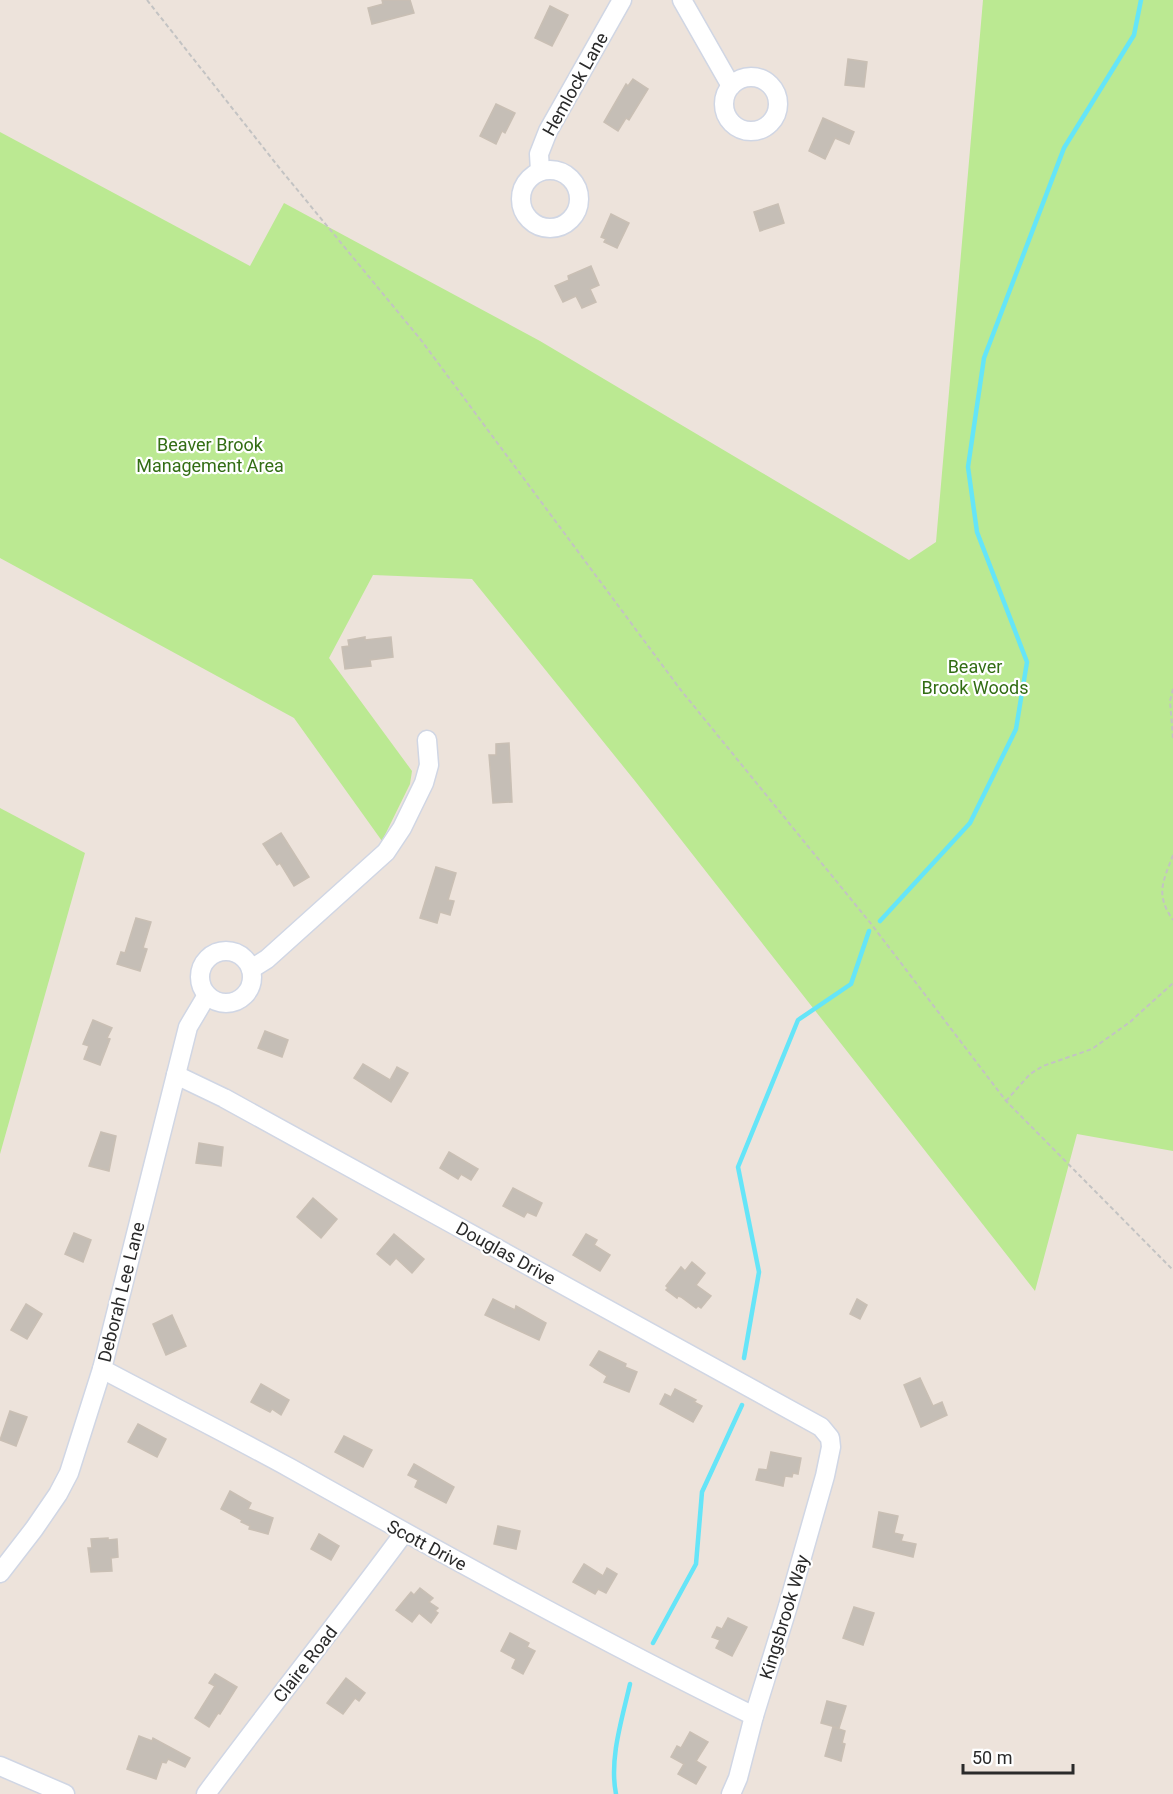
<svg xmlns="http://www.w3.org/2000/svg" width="1173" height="1794" font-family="Roboto,sans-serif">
<rect width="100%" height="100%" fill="#ede3db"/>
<g fill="#bbe992">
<polygon points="983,0 1173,0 1173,1151 1077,1134 1035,1291 635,781 472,579 373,575 329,658 412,771 410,784 382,841 294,718 0,558 0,132 250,266 284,203 540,341 909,560 936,542"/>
<polygon points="0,808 85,853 0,1154"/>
</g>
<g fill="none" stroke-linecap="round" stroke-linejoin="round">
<g stroke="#65e5f8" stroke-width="4.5">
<polyline points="880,921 970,823 1016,729 1027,662 977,532 968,467 984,358 1064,148 1134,35 1141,0"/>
<polyline points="744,1358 759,1272 738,1167 798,1020 851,984 869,931"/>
<polyline points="653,1643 696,1564 702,1492 742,1405"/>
<path d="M 616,1794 C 609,1759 622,1719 630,1684"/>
</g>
</g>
<g fill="#c5beb6" stroke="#c9bfb4" stroke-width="1.5">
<polygon points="382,0 410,0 414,13 372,24 368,8 383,4"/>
<polygon points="550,6 568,15 552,46 535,38"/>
<polygon points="848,59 867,62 864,87 845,85"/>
<polygon points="633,79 648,89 629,120 626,118 618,131 604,122 626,84 628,86"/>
<polygon points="496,104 515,113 505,133 502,131 496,144 480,136"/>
<polygon points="823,118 854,132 849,144 835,138 825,159 809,151"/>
<polygon points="778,204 784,223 760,231 754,212"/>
<polygon points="611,214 629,223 617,248 604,242 606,239 601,237"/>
<polygon points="591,266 599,285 590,289 596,302 582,308 576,296 563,302 555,286 569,280 568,276"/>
<polygon points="365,637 365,640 391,637 393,657 370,660 371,666 345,669 342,647 349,646 348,640"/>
<polygon points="509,743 512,802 493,803 489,755 496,755 496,744"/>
<polygon points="281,833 309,877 294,886 280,863 277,865 263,844"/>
<polygon points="436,867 456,873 448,900 454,901 450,915 440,912 437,923 420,918"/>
<polygon points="136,918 151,922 143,948 147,949 140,971 117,964 121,952 125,953"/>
<polygon points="93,1020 112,1028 107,1038 110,1039 100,1065 84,1059 89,1046 83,1044"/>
<polygon points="265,1031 288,1040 282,1057 258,1048"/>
<polygon points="363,1064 390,1080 397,1067 408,1073 391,1102 354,1078"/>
<polygon points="101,1132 116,1136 109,1171 89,1166"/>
<polygon points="199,1143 223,1147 221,1166 196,1163"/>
<polygon points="449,1152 478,1169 471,1180 461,1174 458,1179 440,1168"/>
<polygon points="513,1188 542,1203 536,1216 527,1212 524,1217 503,1206"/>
<polygon points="313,1198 337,1219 321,1238 297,1217"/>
<polygon points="74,1233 91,1240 83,1262 65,1254"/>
<polygon points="394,1234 424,1259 412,1273 396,1258 390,1265 377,1254"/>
<polygon points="586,1234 597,1240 594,1245 610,1255 600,1271 573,1255"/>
<polygon points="692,1262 705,1273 696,1285 711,1296 701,1308 698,1306 696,1308 681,1297 678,1296 677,1298 666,1290 668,1288 666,1286 681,1267 685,1271"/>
<polygon points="493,1299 515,1310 516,1306 546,1323 539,1340 485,1315"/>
<polygon points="857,1299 867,1305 860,1319 850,1314"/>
<polygon points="26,1304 42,1314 27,1339 11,1330"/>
<polygon points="172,1315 186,1346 166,1355 153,1324"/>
<polygon points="599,1351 626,1364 625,1367 637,1372 629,1392 604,1382 607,1376 590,1365"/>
<polygon points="920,1378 933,1406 942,1402 947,1415 921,1427 904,1385"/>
<polygon points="261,1384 289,1400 281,1415 272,1409 270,1412 251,1402"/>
<polygon points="675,1389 696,1400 694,1402 702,1406 693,1422 660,1404 665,1394 671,1397"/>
<polygon points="10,1411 27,1417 16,1446 0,1440"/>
<polygon points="138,1424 166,1439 157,1457 128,1442"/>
<polygon points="344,1436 372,1450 363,1467 335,1452"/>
<polygon points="771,1452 801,1458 798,1474 793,1473 792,1477 785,1476 783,1486 756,1480 759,1469 767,1470"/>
<polygon points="414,1464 454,1487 446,1503 415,1487 418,1480 408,1475"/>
<polygon points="230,1491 251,1503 248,1509 273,1518 268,1534 249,1529 250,1526 241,1522 242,1520 221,1509"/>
<polygon points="879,1512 898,1516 894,1533 903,1535 901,1541 916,1544 913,1557 873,1547"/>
<polygon points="498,1526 520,1531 516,1549 494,1544"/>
<polygon points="319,1534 339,1546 331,1560 311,1549"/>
<polygon points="108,1538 108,1540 117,1539 118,1557 111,1558 112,1571 91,1572 88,1548 92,1548 91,1539"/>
<polygon points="584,1564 603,1576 607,1568 617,1574 606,1593 598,1589 595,1594 573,1582"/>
<polygon points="420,1588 433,1598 429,1602 438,1608 435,1611 438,1613 431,1623 419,1613 412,1622 396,1610 411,1592 414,1595"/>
<polygon points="854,1607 874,1613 863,1645 843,1638"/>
<polygon points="728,1618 747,1627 732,1656 716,1648 720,1640 712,1637 717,1627 722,1629"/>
<polygon points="510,1633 529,1643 527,1647 535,1651 523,1674 512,1668 516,1659 501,1651"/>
<polygon points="215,1674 237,1687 220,1714 218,1713 209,1727 195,1718 215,1686 209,1683"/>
<polygon points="346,1678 365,1693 359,1701 355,1698 343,1714 327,1703"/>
<polygon points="827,1701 846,1706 839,1728 821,1723"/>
<polygon points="833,1727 845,1731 842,1743 845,1744 841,1761 825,1756"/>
<polygon points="690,1732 708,1742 696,1761 706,1767 696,1784 678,1774 684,1764 671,1757 677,1746 681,1748"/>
<polygon points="139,1736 152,1741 153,1738 190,1758 185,1767 168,1759 166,1763 162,1762 156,1779 127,1769"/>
</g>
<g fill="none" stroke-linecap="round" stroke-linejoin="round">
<g stroke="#d0d6e4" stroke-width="21">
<g id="minor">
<polyline points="682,0 731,86"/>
<circle cx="751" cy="104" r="27"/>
<circle cx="550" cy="199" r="29"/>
<polyline points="540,171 539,154 548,131 622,0"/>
<circle cx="226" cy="977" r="26"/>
<polyline points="251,969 267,959 386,852 402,828 424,783 429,765 427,740"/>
<polyline points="176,1075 224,1098 821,1427 830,1438 831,1447 825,1476 788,1606 754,1716 738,1778 731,1794"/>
<path d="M 102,1369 C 164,1402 228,1434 290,1468 C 443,1554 597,1639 754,1716"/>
<polyline points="0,1573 34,1529 58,1494 69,1473 102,1369 188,1027 207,995"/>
<polyline points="0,1766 65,1794"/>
<path d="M 206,1794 C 271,1706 339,1621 404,1533"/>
</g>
</g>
<g stroke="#c3c3c3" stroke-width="2" stroke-dasharray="4.5 3" stroke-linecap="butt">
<polyline points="147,0 281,170 421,340 680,689 872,925 1006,1101 1173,1270"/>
<polyline points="1173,689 1170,701 1173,738"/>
<path d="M 1173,855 C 1163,882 1155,894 1173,920"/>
<polyline points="1006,1101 1030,1074 1043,1066 1092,1049 1130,1022 1173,983"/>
</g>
<use href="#minor" stroke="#fff" stroke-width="18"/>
</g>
<g text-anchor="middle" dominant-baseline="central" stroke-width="4.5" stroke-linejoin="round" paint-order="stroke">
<g font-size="18" fill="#2a2a2a" stroke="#fff">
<text transform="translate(575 84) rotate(-61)">Hemlock Lane</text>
<text transform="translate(506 1253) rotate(29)">Douglas Drive</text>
<text transform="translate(121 1292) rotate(-76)">Deborah Lee Lane</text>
<text transform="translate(427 1545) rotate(28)">Scott Drive</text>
<text transform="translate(784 1617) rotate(-73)">Kingsbrook Way</text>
<text transform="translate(305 1664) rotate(-52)">Claire Road</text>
</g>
<g font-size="18" fill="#326d14" stroke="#fff">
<text x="210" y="444">Beaver Brook<tspan x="210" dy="21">Management Area</tspan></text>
<text x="975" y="666">Beaver<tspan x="975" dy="21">Brook Woods</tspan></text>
</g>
</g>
<path d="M963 1764v9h110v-9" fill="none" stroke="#2a2a2a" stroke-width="3"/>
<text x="972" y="1764" font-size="18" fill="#2a2a2a" stroke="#ffffff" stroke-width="4.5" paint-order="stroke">50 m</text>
</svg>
